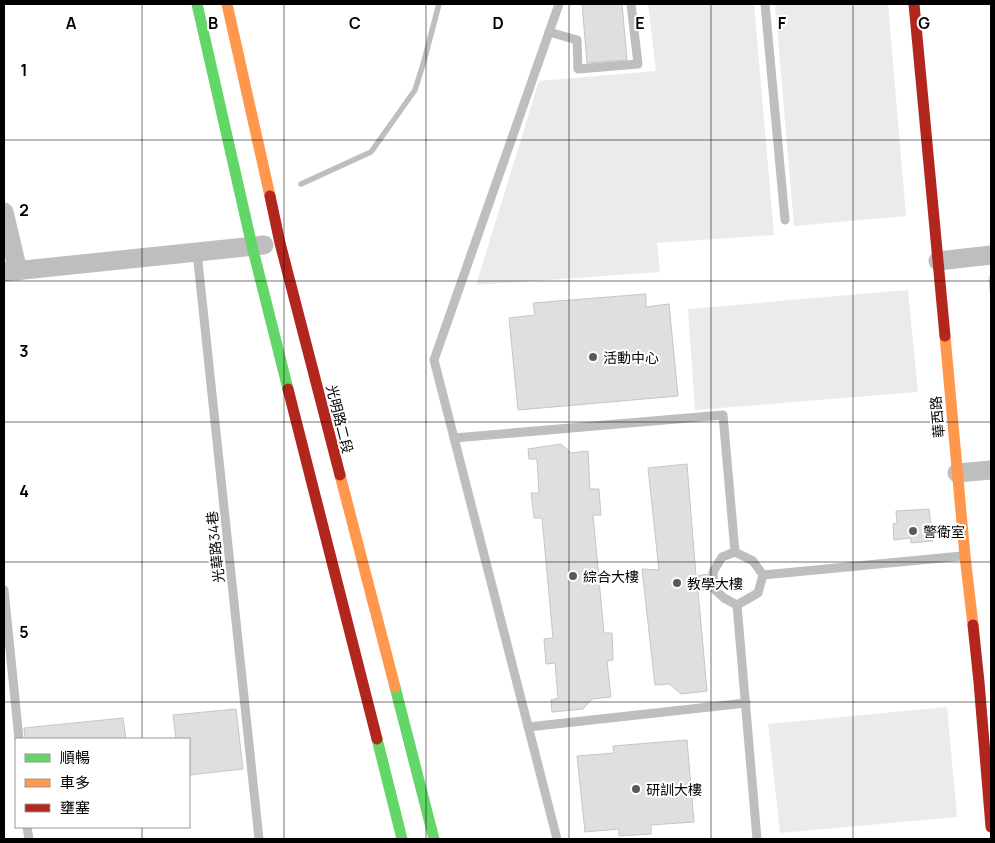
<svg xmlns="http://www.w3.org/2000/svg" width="995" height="843" font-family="Manrope,'Noto Sans TC',sans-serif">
<rect width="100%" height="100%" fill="#fff"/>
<g fill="#ebebeb">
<polygon points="648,4 754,4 774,235 657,243 660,272 476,285 539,81 656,71"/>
<polygon points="775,4 888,4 906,216 794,226"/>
<polygon points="908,290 918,392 695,410 688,309"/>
<polygon points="947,707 957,817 780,833 768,724"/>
</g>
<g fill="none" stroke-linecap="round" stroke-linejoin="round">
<polyline stroke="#bebebe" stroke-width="5.5" points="301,184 371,152 415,90 424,61 439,4"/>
</g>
<g fill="#dfdfdf" stroke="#c6c6c6">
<polygon points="582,4 622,4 627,60 587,63"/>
<polygon points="989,277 991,277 991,301"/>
<polygon points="646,294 646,307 669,304 678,396 518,410 509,318 535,315 533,303"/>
<polygon points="561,444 571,453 588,451 590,489 599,489 601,515 593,515 604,633 612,633 613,660 607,661 611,697 592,699 583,709 552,712 551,700 558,698 555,663 546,664 544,639 553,638 542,518 534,518 531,493 539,493 537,459 529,459 528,449"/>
<polygon points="687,464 696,576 709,574 710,589 698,591 707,691 681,694 669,684 655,685 642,569 659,570 648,468"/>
<polygon points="929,509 933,541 911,543 911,538 894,540 893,524 897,523 896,511"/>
<polygon points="236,709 243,769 189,775 189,739 176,739 173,715"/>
<polygon points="123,718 126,739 25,739 24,728"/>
<polygon points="687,740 694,822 651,825 651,834 619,836 619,829 585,832 577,756 614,753 613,746"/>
</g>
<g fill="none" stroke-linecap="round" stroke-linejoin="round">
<g stroke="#bebebe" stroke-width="9">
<polyline points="765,4 785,220"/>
<polyline points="549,32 577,40 578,69 638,64 631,4"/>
<polyline points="197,252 259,839"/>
<polyline points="454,438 723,415 735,552 753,561 763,575 962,556"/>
<polyline points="735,552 722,557 713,572 714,589 724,598 737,605"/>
<polyline points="4,590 19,739"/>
<polyline points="528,727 746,703"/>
<polyline points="27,827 29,839"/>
<polyline points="557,839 434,360 559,4"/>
<polyline points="757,839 737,605 758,593 763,575"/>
</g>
<g stroke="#bebebe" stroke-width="19">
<polyline points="4,212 18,271"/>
<polyline points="938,261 991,255"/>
<polyline points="4,272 264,245"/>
<polyline points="957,473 991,470"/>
</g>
<g stroke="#63d668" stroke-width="11">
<polyline points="197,4 252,246 288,389"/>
<polyline points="395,687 434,839"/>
<polyline points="377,739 402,839"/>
</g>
<g stroke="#ff974d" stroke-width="11">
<polyline points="227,4 270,196"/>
<polyline points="945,336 965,556 973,625"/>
<polyline points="340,475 395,687"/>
</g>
<g stroke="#b3261e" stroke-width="11">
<polyline points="914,4 945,336"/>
<polyline points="270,196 280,243 340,475"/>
<polyline points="288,389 377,739"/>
<polyline points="973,625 979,682 991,827"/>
</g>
</g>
<path fill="none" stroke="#000" stroke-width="1" stroke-opacity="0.55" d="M 142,4 L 142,739M 284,4 L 284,839M 426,4 L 426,839M 569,4 L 569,839M 711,4 L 711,839M 853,4 L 853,839M 4,140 L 991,140M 4,281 L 991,281M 4,422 L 991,422M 4,562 L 991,562M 4,702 L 991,702M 142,827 L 142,839"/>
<g fill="#595959" stroke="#fff" stroke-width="2">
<circle cx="593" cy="357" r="5"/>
<circle cx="913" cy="531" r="5"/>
<circle cx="573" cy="576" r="5"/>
<circle cx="677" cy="583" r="5"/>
<circle cx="636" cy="789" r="5"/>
</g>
<g text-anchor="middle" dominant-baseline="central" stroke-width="4" stroke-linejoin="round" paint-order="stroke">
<g font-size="14" fill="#000" stroke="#fff" text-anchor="start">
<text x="603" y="357">活動中心</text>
<text x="923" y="531">警衛室</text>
<text x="583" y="576">綜合大樓</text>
<text x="687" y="583">教學大樓</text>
<text x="646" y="789">研訓大樓</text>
</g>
<g font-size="14" fill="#000" stroke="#fff">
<text transform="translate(937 417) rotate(-95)">華西路</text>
<text transform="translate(340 419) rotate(76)">光明路二段</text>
<text transform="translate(215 547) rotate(-96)">光華路34巷</text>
</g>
</g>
<g font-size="16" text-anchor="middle" font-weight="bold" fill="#000" stroke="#fff" stroke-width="4" stroke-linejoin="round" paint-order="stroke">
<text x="71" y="29">A</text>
<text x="213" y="29">B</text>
<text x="355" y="29">C</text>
<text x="498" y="29">D</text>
<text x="640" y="29">E</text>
<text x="782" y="29">F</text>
<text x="924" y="29">G</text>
<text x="24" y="76">1</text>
<text x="24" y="216">2</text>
<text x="24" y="357">3</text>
<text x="24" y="497">4</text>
<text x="24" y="638">5</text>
</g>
<rect width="995" height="843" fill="none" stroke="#000000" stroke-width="10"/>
<rect x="15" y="738" width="175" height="90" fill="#ffffff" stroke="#999999"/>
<rect x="25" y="754" width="25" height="8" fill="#63d668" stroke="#999999"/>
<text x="60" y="763" font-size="15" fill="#000000">順暢</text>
<rect x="25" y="779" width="25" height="8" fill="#ff974d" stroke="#999999"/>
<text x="60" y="788" font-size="15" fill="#000000">車多</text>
<rect x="25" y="804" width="25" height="8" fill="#b3261e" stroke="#999999"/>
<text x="60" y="813" font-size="15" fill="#000000">壅塞</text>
</svg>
